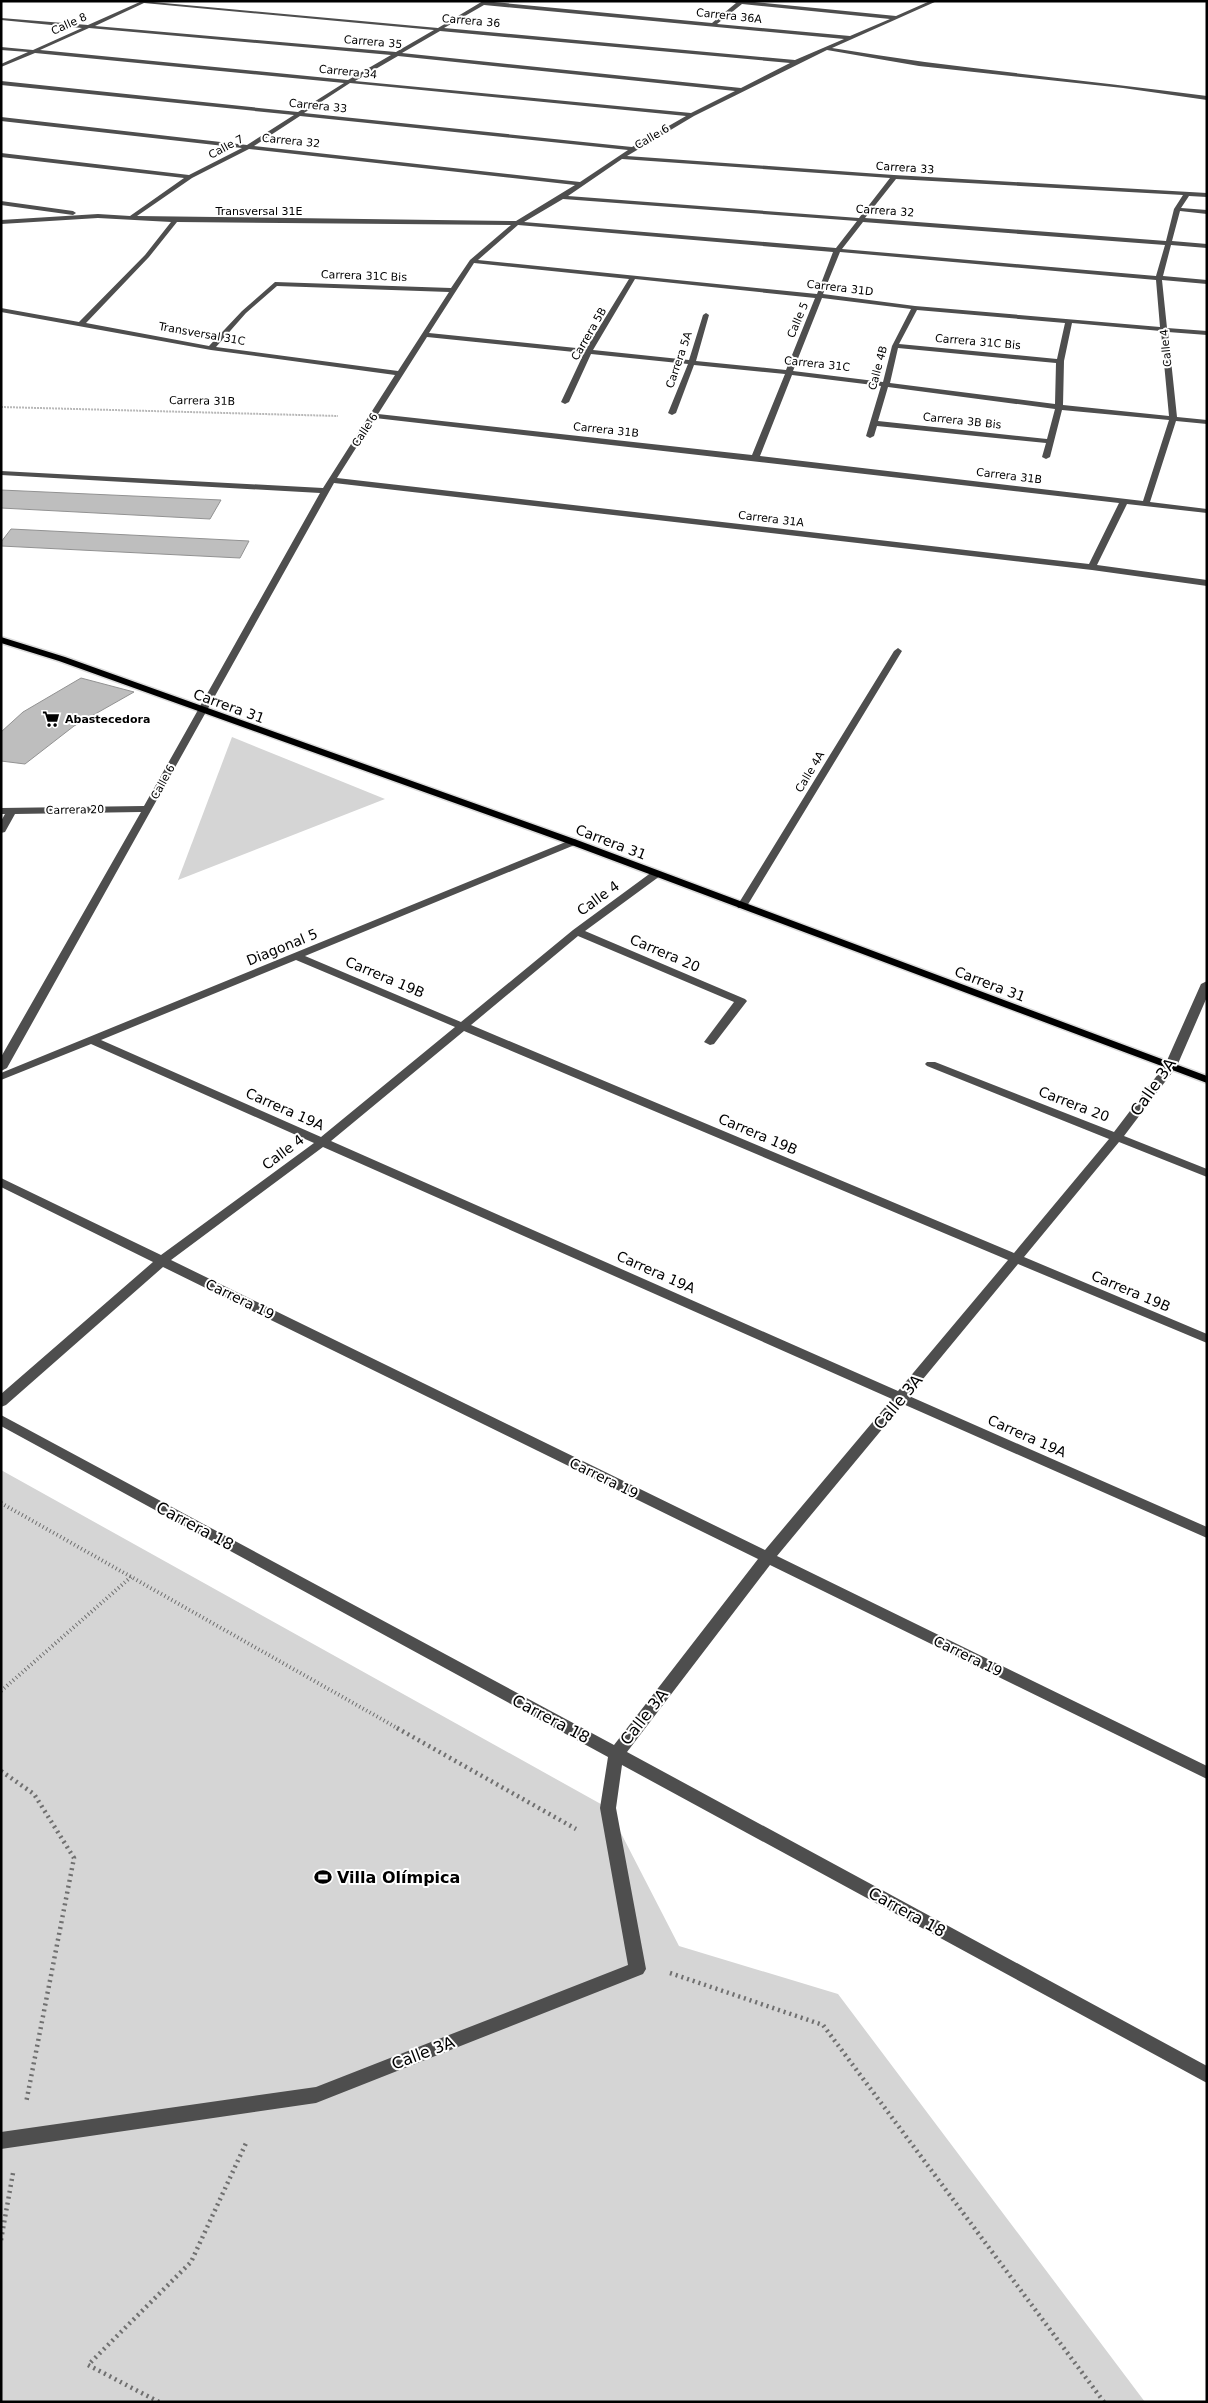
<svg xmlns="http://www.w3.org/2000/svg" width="1208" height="2403" font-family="'DejaVu Sans',sans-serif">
<rect width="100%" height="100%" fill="#fff"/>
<g fill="#d5d5d5">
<polygon points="232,737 385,799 178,880"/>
<polygon points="1,1470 608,1808 679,1946 838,1994 1145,2402 1,2402"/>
</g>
<g fill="#bebebe" stroke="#929292">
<polygon points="1,490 221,500 210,519 1,508"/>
<polygon points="11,529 249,541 240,558 1,546 1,542"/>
<polygon points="81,678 134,692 74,726 25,764 1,761 1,732 23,712"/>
</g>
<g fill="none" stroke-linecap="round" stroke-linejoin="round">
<g stroke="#dbdbdb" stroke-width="3">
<polygon id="major" points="1,637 65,657 577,840 1207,1076 1207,1083 569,844 59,661 1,643"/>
</g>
<polyline stroke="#707070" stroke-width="2" stroke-dasharray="0.5 1" stroke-linecap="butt" points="1,407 338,416"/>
<g stroke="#707070" stroke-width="4" stroke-dasharray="1 3" stroke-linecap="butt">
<polyline points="1,1503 399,1729"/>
<polyline points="1,1691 131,1577"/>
</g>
<g stroke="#707070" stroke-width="4.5" stroke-dasharray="2 4" stroke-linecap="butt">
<polyline points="397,1728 576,1829"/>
<polyline points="1,1771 34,1794 74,1858 26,2103"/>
<polyline points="670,1973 823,2025 1104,2402"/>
<polyline points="1,2240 13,2173"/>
<polyline points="159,2402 88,2365 191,2262 247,2141"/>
</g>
<g fill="#4e4e4e" fill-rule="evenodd">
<path d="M 142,1 L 438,28 L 483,1 L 712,23 L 736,3 L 726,1 L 745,1 L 896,16 L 930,1 L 937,1 L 832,48 C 956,69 1082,79 1207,96 L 1207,100 L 1123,88 L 919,66 L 827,50 L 694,116 L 627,156 L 894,175 L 1207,193 L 1207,197 L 1189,196 L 1181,208 L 1207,210 L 1207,214 L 1180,211 L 1172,241 L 1207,244 L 1207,248 L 1171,245 L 1163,276 L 1207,280 L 1207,284 L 1162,280 L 1167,328 L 1207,331 L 1207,335 L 1168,332 L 1177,417 L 1207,420 L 1207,424 L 1176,421 L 1150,502 L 1207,509 L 1207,513 L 1127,504 L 1097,565 L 1207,580 L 1207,586 L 1092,570 L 334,483 L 7,1068 L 1,1071 L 1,1057 L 141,812 L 15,814 L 5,832 L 1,833 L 1,821 L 5,814 L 1,814 L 1,808 L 144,806 L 320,493 L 1,475 L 1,471 L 323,488 L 395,375 L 211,350 L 1,312 L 1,308 L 79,322 L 145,255 L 171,222 L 98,218 L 1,224 L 1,220 L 98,214 L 130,216 L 184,178 L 1,157 L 1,153 L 189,175 L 242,148 L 1,121 L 1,117 L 247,145 L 294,115 L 1,85 L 1,81 L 298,112 L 344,83 L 35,53 L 1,67 L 1,64 L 28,52 L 1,50 L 1,47 L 33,50 L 82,28 L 1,20 L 1,18 L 88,25 ZM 144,3 L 434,30 L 396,52 L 95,26 ZM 742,4 L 890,19 L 850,36 L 717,24 ZM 484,5 L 844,39 L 795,60 L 444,28 ZM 89,28 L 391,55 L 348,80 L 40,50 ZM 440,31 L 790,63 L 741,88 L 402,53 ZM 398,56 L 735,91 L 691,113 L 355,81 ZM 350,83 L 686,116 L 632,147 L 304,113 ZM 300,116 L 628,150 L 580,182 L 254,146 ZM 249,149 L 575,185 L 516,221 L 137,216 L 192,178 ZM 622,159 L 890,178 L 859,218 L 568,196 ZM 896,179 L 1183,195 L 1174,209 L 1166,241 L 865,218 ZM 563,199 L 857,221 L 836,248 L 524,222 ZM 177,222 L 511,225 L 470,260 L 451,288 L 275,282 L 242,311 L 209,346 L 86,323 L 149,257 ZM 863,222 L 1165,245 L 1156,276 L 842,249 ZM 518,225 L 833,252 L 817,294 L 478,260 ZM 840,252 L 1156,280 L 1160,327 L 915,306 L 823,294 ZM 474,263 L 629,279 L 586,349 L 429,333 ZM 635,279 L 815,298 L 786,370 L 696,361 L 709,315 L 706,313 L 703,315 L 689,360 L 593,350 ZM 277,286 L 449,292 L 398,371 L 216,347 L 246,313 ZM 822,298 L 911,309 L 892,346 L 883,382 L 793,371 ZM 917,310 L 1065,323 L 1057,359 L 899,344 ZM 1072,323 L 1161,331 L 1169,416 L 1063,405 L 1064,361 ZM 427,337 L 584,353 L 561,402 L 565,404 L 569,402 L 591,354 L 688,364 L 668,413 L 672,415 L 676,413 L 694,365 L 785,374 L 752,455 L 378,414 ZM 898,348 L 1056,363 L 1055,404 L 890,383 ZM 792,375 L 881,386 L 866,436 L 870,438 L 874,436 L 877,426 L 1046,443 L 1042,457 L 1046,459 L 1050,457 L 1062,410 L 1169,420 L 1143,501 L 760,456 ZM 888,387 L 1055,409 L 1047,439 L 878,421 ZM 375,418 L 1119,503 L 1089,564 L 337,478 Z"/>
<polygon points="1,201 73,211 76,213 73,215 1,205"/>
<polygon points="898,648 902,651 747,906 746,908 738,908 737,906 894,651"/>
<path d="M 573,839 L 577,840 L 577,844 L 305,956 L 461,1022 L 573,930 L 652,872 L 660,872 L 660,876 L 585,931 L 745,999 L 747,1001 L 714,1044 L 710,1045 L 704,1042 L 734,1002 L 578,936 L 471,1025 L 1014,1253 L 1109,1139 L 927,1066 L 925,1064 L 927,1062 L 935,1062 L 1114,1132 L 1165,1065 L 1201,984 L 1207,981 L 1207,997 L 1177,1066 L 1124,1136 L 1207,1169 L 1207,1177 L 1119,1142 L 1024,1257 L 1207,1334 L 1207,1343 L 1018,1264 L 909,1396 L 1207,1527 L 1207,1538 L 903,1404 L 777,1556 L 1207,1766 L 1207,1779 L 770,1565 L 627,1752 L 1207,2066 L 1207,2083 L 622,1765 L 616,1808 L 646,1969 L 643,1974 L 316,2103 L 1,2149 L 1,2132 L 316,2087 L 628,1965 L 600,1808 L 608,1757 L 1,1426 L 1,1415 L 614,1745 L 758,1559 L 163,1267 L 6,1405 L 1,1407 L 1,1394 L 153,1262 L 1,1187 L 1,1178 L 161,1255 L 314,1143 L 91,1044 L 1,1080 L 1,1073 ZM 296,960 L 455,1027 L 321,1137 L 101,1040 ZM 464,1031 L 1008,1260 L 898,1391 L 331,1141 ZM 323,1147 L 892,1399 L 765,1550 L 171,1260 Z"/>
</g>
<use href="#major" fill="#000" fill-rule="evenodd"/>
</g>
<defs>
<g id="supermarket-bare" transform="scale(1.35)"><path d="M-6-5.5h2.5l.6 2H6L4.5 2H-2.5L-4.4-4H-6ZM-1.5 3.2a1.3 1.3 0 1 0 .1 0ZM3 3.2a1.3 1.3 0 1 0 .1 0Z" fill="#000" stroke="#fff" stroke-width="2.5" paint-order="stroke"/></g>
<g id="stadium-bare" transform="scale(1.35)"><path d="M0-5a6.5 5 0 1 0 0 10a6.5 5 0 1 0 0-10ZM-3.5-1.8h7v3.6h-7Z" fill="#000" stroke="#fff" stroke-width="2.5" paint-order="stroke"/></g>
</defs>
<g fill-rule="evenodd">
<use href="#supermarket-bare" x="51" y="719"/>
<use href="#stadium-bare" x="323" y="1877"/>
</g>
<g text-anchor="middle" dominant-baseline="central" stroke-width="4" stroke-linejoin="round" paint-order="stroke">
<g font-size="11" fill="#000" stroke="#fff">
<text transform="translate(729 16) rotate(6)">Carrera 36A</text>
<text transform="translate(471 21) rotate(5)">Carrera 36</text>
<text transform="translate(69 24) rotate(-24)">Calle 8</text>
<text transform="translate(373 42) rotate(5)">Carrera 35</text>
<text transform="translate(348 72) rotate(6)">Carrera 34</text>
<text transform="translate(318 106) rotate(6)">Carrera 33</text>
<text transform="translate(652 137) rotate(-30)">Calle 6</text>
<text transform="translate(291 141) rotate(6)">Carrera 32</text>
<text transform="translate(226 147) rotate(-28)">Calle 7</text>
<text transform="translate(905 168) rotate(4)">Carrera 33</text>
<text x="259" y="211">Transversal 31E</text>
<text transform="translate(885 211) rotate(4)">Carrera 32</text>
<text transform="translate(364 276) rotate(2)">Carrera 31C Bis</text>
<text transform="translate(840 288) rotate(7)">Carrera 31D</text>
<text transform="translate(798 320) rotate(-67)">Calle 5</text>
<text transform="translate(202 334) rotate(10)">Transversal 31C</text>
<text transform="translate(589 334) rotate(-60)">Carrera 5B</text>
<text transform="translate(978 342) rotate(5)">Carrera 31C Bis</text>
<text transform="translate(1166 348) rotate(-96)">Calle 4</text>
<text transform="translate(679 360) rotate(-71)">Carrera 5A</text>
<text transform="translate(817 364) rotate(6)">Carrera 31C</text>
<text transform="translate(878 368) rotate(-75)">Calle 4B</text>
<text transform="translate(202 401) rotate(1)">Carrera 31B</text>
<text transform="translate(962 421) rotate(6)">Carrera 3B Bis</text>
<text transform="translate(365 430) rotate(-57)">Calle 6</text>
<text transform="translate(606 430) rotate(6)">Carrera 31B</text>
<text transform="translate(1009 476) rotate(7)">Carrera 31B</text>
<text transform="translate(771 519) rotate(7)">Carrera 31A</text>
<text transform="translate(810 772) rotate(-59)">Calle 4A</text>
<text transform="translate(163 782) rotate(-61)">Calle 6</text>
<text transform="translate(75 810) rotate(-1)">Carrera 20</text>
</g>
<g font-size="11" font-weight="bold" fill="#000" stroke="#fff" text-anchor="start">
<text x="65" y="719">Abastecedora</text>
</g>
<g font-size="14" fill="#000" stroke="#fff">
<text transform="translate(229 706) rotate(20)">Carrera 31</text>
<text transform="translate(611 842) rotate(21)">Carrera 31</text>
<text transform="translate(598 898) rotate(-36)">Calle 4</text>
<text transform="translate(282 947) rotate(-22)">Diagonal 5</text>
<text transform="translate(665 953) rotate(23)">Carrera 20</text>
<text transform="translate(385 977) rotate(23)">Carrera 19B</text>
<text transform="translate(990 984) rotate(21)">Carrera 31</text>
<text transform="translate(1074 1104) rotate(21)">Carrera 20</text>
<text transform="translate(285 1109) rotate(24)">Carrera 19A</text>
<text transform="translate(758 1134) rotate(23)">Carrera 19B</text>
<text transform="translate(283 1152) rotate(-37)">Calle 4</text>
<text transform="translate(656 1272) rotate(24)">Carrera 19A</text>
<text transform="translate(1131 1291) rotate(23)">Carrera 19B</text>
<text transform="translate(240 1299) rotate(26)">Carrera 19</text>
<text transform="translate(1027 1436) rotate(24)">Carrera 19A</text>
<text transform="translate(604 1478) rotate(26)">Carrera 19</text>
<text transform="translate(968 1656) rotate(26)">Carrera 19</text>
</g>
<g font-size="16" fill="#000" stroke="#fff">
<text transform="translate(1153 1087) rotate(-55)">Calle 3A</text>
<text transform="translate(898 1402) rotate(-50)">Calle 3A</text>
<text transform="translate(195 1526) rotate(28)">Carrera 18</text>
<text transform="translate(644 1717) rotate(-52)">Calle 3A</text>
<text transform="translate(551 1719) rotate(28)">Carrera 18</text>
<text transform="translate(907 1912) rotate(29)">Carrera 18</text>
<text transform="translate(423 2053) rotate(-21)">Calle 3A</text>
</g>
<g font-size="16" font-weight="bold" fill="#000" stroke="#fff" text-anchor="start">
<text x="337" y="1877">Villa Olímpica</text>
</g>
</g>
<rect width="1208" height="2403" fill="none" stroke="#000000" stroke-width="5"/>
</svg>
